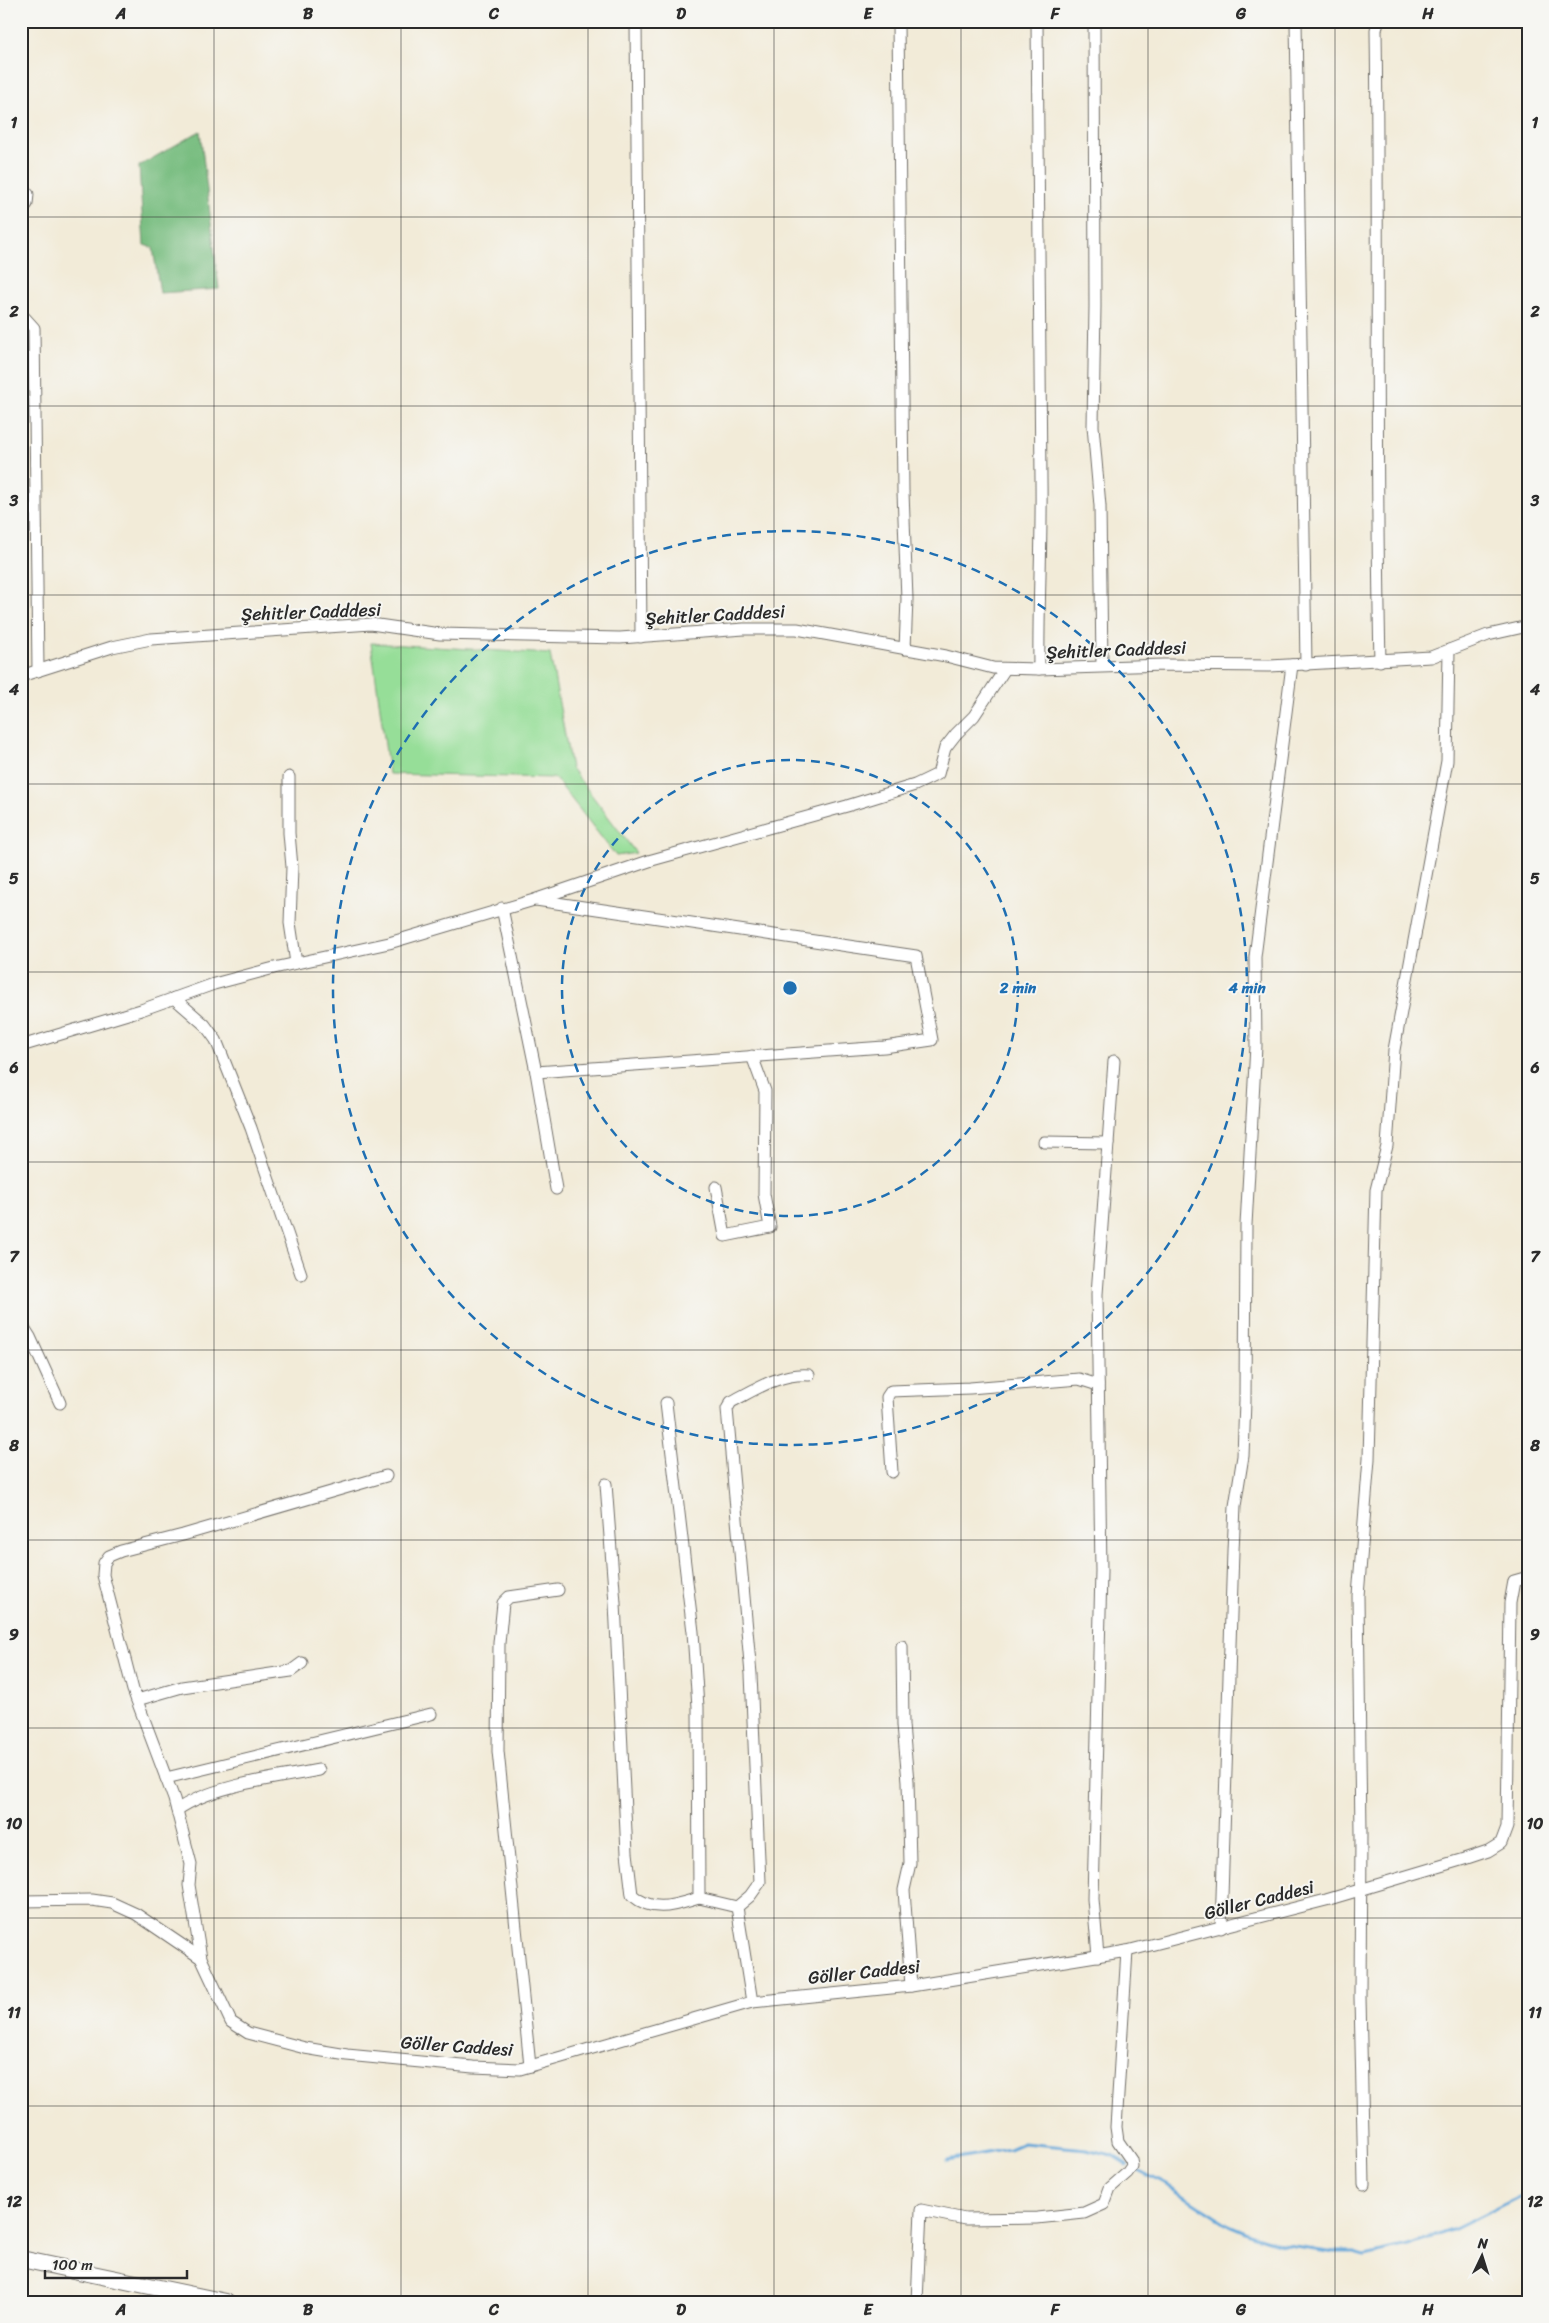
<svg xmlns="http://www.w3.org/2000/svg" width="1549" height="2323" font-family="Sriracha,sans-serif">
<rect width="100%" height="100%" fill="#f6f6f2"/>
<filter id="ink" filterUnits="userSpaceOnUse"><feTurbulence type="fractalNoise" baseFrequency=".02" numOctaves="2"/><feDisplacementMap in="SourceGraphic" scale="10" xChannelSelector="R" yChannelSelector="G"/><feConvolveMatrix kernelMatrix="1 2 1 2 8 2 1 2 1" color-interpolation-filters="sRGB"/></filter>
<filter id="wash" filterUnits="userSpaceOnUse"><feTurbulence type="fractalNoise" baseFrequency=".0096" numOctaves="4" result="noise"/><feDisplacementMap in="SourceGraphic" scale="20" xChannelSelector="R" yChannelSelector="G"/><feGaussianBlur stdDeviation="1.12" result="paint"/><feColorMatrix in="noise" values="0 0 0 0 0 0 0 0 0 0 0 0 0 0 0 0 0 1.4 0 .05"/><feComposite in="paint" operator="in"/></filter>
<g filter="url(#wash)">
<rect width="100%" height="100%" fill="#f2ebd8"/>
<polygon fill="#96de98" stroke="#608462" points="371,643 550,654 571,768 636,853 616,856 555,778 389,774"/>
<polygon fill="#78bd80" stroke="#527456" points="200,131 219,289 160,293 153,248 144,245 139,166"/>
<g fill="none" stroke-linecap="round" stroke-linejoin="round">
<g stroke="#65a7d9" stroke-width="3">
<polyline points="947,2160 1009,2149 1023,2143 1086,2149 1112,2155 1128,2165"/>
<polyline points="1134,2168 1167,2185 1229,2225 1255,2236 1281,2244 1335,2252 1355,2252 1365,2255 1408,2245 1455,2229 1528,2193"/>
</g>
</g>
</g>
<g filter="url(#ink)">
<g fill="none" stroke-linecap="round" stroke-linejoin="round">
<g stroke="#716e68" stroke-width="13">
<g id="street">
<polyline points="636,21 641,637"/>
<polyline points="898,21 903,492 907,599 905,649"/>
<path d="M 1037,21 C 1039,174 1040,327 1041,480 C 1042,543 1038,606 1039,669"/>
<polyline points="1094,21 1095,306 1093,426 1100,506 1102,666"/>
<polyline points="1296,21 1306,665"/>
<path d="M 1378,21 L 1376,30 C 1379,240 1375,450 1380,661"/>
<polyline points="21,211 27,204 28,194"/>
<polyline points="21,318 25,318 34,328 38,671"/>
<polyline points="21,676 112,647 151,639 371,624 440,634 620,638 744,629 797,629 946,656 993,668 1039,669 1164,665 1270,666 1431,657 1488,635 1528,626"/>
<polyline points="289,777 289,833 292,867 290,923 296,963"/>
<polyline points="536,900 916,956 932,1040 884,1047 536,1072"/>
<polyline points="502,908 536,1072 556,1189"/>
<polyline points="174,998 205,1025 216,1040 251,1128 301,1274"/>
<polyline points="21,1046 141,1010 214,984 274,968 389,943 534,900 652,860 847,806 915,785 938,774 945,748 956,734 974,716 1005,669"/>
<polyline points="1044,1142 1108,1143"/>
<polyline points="716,1187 725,1236 770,1227 764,1194 765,1091 752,1056"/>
<polyline points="21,1323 30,1337 60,1403"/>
<polyline points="666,1403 693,1632 698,1707 699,1898 737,1907"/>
<polyline points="892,1472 887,1397 891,1391 970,1388 1079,1379 1098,1385"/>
<path d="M 606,1484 L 615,1603 L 627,1853 L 632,1895 C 654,1914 675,1905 699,1898"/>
<polyline points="902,1646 903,1725 908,1781 910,1863 904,1890 911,1986"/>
<polyline points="137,1700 182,1687 291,1671 302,1663"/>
<polyline points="166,1778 431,1714"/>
<path d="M 177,1810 C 212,1785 277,1778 319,1770"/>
<polyline points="21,1901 92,1900 112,1903 136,1914 201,1958 231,2022 248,2033 305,2048 347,2055 473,2067 520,2069 752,2002 911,1986 1127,1951 1326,1900 1464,1859 1488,1851 1501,1843 1507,1827 1510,1603 1514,1581 1528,1577"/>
<polyline points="1221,1928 1233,1551 1235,1506 1243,1456 1245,1401 1246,1225 1256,1046 1255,957 1292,665"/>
<polyline points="1098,1956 1093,1899 1101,1571 1097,1294 1114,1061"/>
<polyline points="201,1958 189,1885 191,1864 174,1799 133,1690 103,1575 104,1563 109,1556 121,1551 183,1535 386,1476"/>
<path d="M 752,2002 L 737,1907 L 750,1896 L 760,1882 L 751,1674 L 727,1409 L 731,1402 C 756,1389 780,1373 809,1375"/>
<polyline points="530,2066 498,1751 499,1643 503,1603 509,1597 558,1590"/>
<polyline points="1364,2184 1360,1997 1361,1833 1358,1596 1369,1459 1376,1190 1387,1146 1394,1050 1447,761 1449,650"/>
<polyline points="917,2302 921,2210 965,2219 1037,2218 1084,2213 1104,2204 1110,2188 1127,2173 1132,2166 1131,2160 1118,2141 1116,2127 1127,1951"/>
</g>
</g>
<g stroke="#716e68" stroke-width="18">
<polyline id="secondary" points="21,2259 226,2302"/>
</g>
<use href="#street" stroke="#fff" stroke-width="11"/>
<use href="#secondary" stroke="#fff" stroke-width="16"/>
</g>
</g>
<path fill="none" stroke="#2b2b2b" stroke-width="1" stroke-opacity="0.55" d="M 214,21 L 214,2302M 401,21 L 401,2302M 588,21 L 588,2302M 774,21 L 774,2302M 961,21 L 961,2302M 1148,21 L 1148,2302M 1335,21 L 1335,2302M 21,217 L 1528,217M 21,406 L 1528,406M 21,595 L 1528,595M 21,784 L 1528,784M 21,972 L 1528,972M 21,1162 L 1528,1162M 21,1350 L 1528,1350M 21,1540 L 1528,1540M 21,1728 L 1528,1728M 21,1918 L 1528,1918M 21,2106 L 1528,2106"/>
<g fill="none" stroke="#1f6fb2" stroke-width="2.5" stroke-dasharray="9 6">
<circle cx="790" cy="988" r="228"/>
<circle cx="790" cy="988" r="457"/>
</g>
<g text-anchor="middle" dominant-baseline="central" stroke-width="4" stroke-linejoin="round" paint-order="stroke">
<g font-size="18" fill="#2b2b2b" stroke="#f6f6f2">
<text transform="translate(311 612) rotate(-2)">Şehitler Cadddesi</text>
<text transform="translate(715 615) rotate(-3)">Şehitler Cadddesi</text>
<text transform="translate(1116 650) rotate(-2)">Şehitler Cadddesi</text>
<text transform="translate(1259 1900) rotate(-14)">Göller Caddesi</text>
<text transform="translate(864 1972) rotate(-6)">Göller Caddesi</text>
<text transform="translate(457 2046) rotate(4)">Göller Caddesi</text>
</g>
</g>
<circle cx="790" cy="988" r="8" fill="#1f6fb2" stroke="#f6f6f2" stroke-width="2.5"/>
<g font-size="15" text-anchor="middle" font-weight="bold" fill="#1f6fb2" stroke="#f6f6f2" stroke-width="4" stroke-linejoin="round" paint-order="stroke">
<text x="1018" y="993">2 min</text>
<text x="1247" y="993">4 min</text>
</g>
<rect width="1549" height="2323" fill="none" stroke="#f6f6f2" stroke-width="55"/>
<g transform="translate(1482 2256) rotate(4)" stroke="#f6f6f2" stroke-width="4" paint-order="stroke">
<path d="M0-4L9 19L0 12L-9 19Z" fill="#2b2b2b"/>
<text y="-8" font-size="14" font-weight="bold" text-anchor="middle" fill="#2b2b2b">N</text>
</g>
<path d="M45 2270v8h142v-8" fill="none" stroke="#2b2b2b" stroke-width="2.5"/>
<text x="52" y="2270" font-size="15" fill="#2b2b2b" stroke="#f6f6f2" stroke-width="4" paint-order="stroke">100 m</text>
<rect x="28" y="28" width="1494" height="2268" fill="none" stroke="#2b2b2b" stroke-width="2"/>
<g font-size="16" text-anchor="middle" font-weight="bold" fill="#2b2b2b">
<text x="121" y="19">A</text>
<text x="308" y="19">B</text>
<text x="494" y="19">C</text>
<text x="681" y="19">D</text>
<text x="868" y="19">E</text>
<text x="1055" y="19">F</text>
<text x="1241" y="19">G</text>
<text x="1428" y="19">H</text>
<text x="14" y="128">1</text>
<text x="1535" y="128">1</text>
<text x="14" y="317">2</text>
<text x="1535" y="317">2</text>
<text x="14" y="506">3</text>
<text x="1535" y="506">3</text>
<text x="14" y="695">4</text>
<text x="1535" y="695">4</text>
<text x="14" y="884">5</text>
<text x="1535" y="884">5</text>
<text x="14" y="1073">6</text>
<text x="1535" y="1073">6</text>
<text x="14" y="1262">7</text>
<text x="1535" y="1262">7</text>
<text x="14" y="1451">8</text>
<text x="1535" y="1451">8</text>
<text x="14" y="1640">9</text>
<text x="1535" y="1640">9</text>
<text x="14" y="1829">10</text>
<text x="1535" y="1829">10</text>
<text x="14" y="2018">11</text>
<text x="1535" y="2018">11</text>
<text x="14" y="2207">12</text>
<text x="1535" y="2207">12</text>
<text x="121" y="2315">A</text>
<text x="308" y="2315">B</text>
<text x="494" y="2315">C</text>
<text x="681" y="2315">D</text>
<text x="868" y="2315">E</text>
<text x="1055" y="2315">F</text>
<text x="1241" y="2315">G</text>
<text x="1428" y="2315">H</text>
</g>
</svg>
